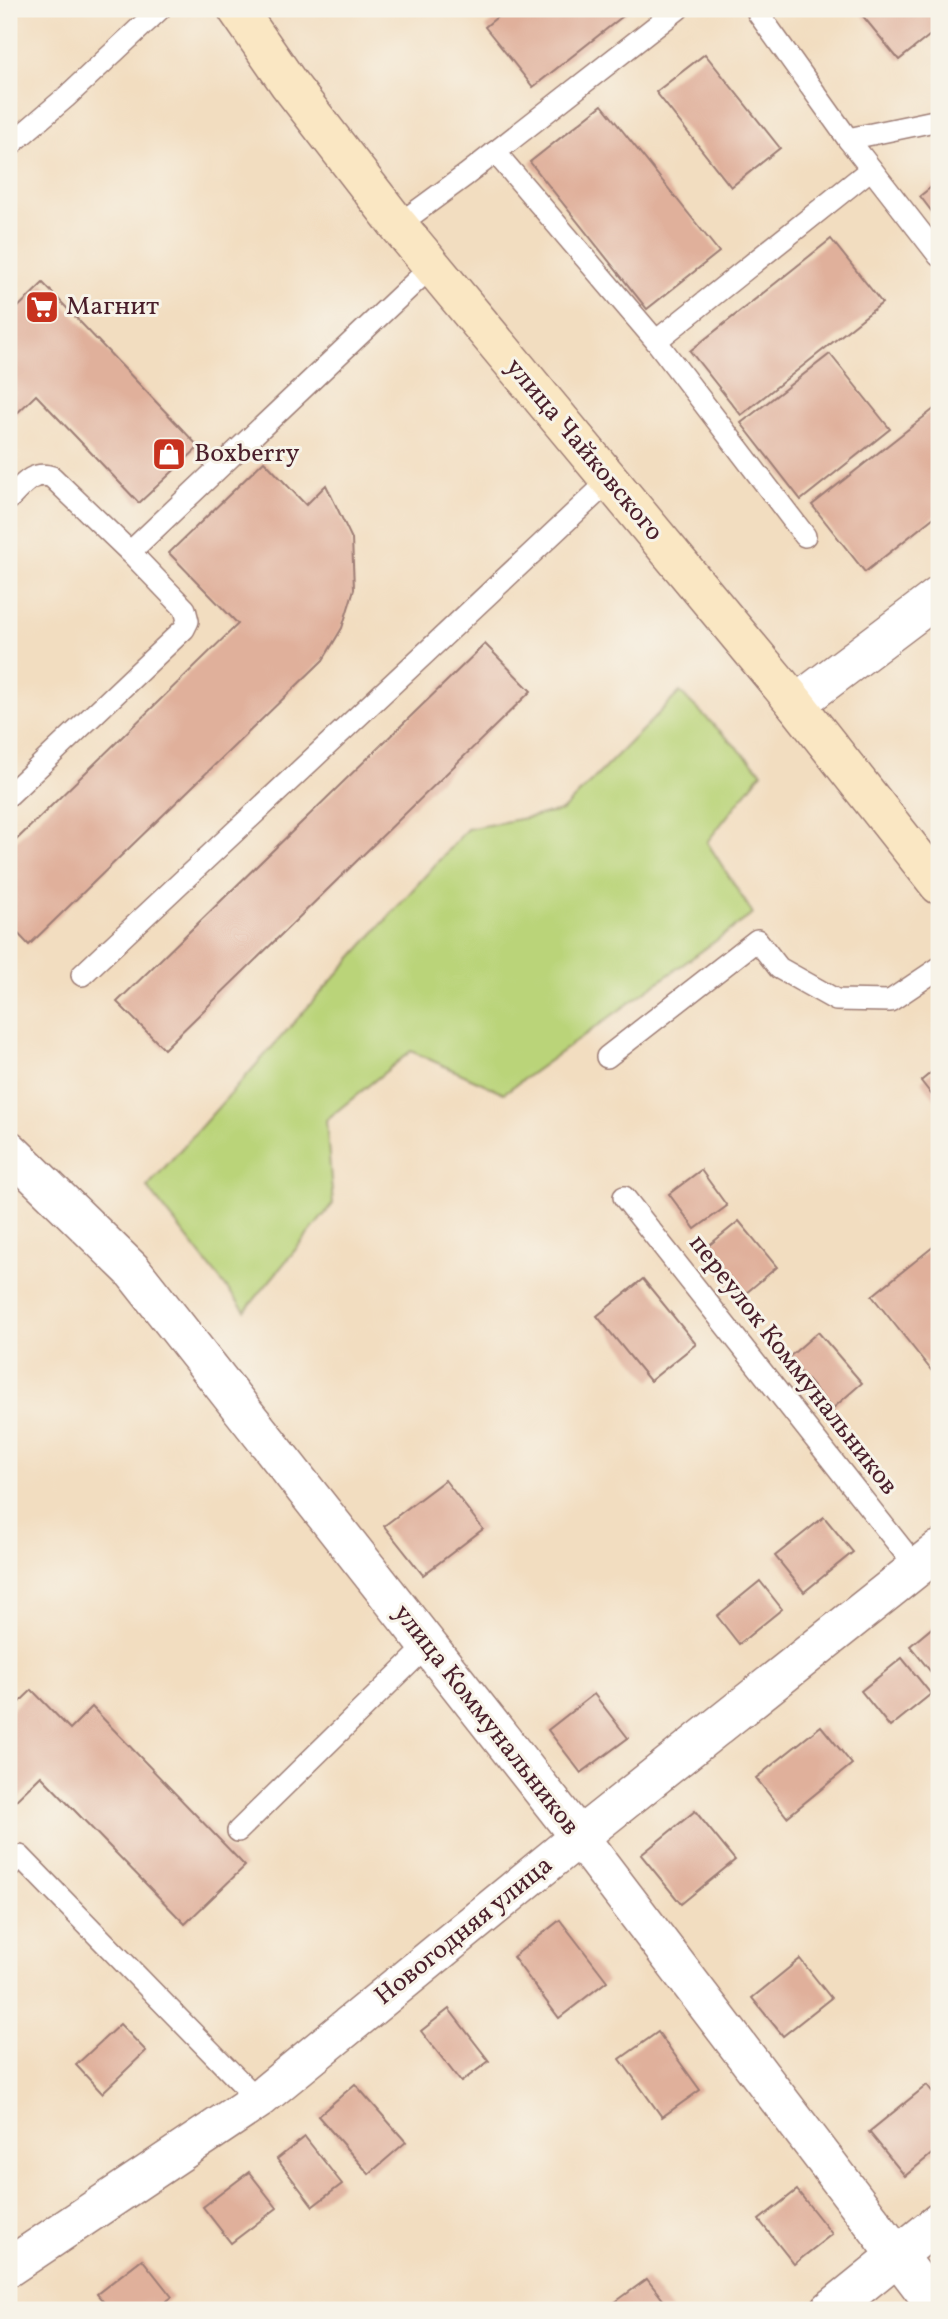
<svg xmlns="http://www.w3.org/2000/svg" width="948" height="2319" font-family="Vollkorn,serif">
<rect width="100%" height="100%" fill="#f7f3e8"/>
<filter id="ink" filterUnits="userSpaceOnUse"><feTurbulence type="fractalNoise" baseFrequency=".0143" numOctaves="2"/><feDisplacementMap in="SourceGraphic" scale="14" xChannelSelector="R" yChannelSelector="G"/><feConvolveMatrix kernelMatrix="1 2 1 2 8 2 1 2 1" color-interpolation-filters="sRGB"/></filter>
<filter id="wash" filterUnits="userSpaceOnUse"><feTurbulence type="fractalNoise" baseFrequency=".00686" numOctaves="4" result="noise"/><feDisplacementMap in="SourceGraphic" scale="28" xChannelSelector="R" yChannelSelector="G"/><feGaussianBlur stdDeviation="1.57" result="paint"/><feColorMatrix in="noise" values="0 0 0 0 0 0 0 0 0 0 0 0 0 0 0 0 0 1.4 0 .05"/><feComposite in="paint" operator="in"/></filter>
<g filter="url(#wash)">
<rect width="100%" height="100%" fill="#f2ddc0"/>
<polygon fill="#bad479" stroke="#827a52" stroke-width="2" points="680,692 762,772 707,842 753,914 504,1093 411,1051 326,1120 333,1204 245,1311 147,1187 467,829 562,811"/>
<g id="blocks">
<g fill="#e0b09b">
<polygon points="507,9 632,9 533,87 485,27"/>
<polygon points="857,9 939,9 939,28 899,60"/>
<polygon points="705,54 780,148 731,187 656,92"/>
<polygon points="602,105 719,252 647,309 530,162"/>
<polygon points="939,181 939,221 920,196"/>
<polygon points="831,239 882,303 741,415 690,351"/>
<polygon points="43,283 199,447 139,503 36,395 9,421 9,316"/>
<polygon points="830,354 890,429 801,500 741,423"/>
<polygon points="939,405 939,513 865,572 812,505"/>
<polygon points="264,461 306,505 326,485 352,539 354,589 342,628 323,660 29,945 9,924 9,847 238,624 169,553"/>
<polygon points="485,644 531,691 164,1049 117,1002"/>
<polygon points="939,1066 939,1104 921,1081"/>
<polygon points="701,1170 727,1206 695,1229 669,1194"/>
<polygon points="739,1221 777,1267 740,1298 702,1251"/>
<polygon points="939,1242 939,1380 872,1296"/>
<polygon points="643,1279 696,1344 650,1381 597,1316"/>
<polygon points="818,1332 862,1383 832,1409 788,1358"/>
<polygon points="445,1480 483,1529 423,1575 384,1526"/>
<polygon points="824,1517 853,1552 804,1592 775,1556"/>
<polygon points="760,1581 782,1609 739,1644 717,1616"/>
<polygon points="939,1622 939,1682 910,1646"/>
<polygon points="902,1658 931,1694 890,1727 861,1691"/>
<polygon points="32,1690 70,1729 92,1707 245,1866 185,1924 41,1776 9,1807 9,1712"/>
<polygon points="594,1694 628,1738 581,1773 548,1730"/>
<polygon points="821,1726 852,1764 787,1817 756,1778"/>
<polygon points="695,1811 735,1860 681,1904 641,1855"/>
<polygon points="560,1920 607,1981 559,2018 513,1957"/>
<polygon points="800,1959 831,1998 783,2036 752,1998"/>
<polygon points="449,2009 489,2061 461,2082 421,2031"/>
<polygon points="120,2024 146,2051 102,2093 76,2065"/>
<polygon points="658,2032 700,2090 662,2117 620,2059"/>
<polygon points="355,2084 406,2142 369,2174 318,2116"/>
<polygon points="927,2085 939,2100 939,2148 905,2176 869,2132"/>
<polygon points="305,2137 342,2184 313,2206 277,2159"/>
<polygon points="249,2172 277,2208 231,2243 203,2207"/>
<polygon points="797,2190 832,2234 794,2264 759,2220"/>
<polygon points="142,2259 172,2297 155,2310 110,2310 97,2294"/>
<polygon points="647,2279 671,2310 609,2310 607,2308"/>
</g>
</g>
</g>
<g filter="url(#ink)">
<use href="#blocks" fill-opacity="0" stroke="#9e7e76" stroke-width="2"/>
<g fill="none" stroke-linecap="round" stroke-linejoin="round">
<g stroke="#9e7e76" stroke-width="24">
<g id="lane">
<polyline points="758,13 848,139 939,120"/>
<polyline points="848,139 939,256"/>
<polyline points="9,146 65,98 160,9"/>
<polyline points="495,152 656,341"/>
<polyline points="398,225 466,175 678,9"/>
<path d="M 9,499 C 22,486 32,470 52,477 L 130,552 L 433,265"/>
<polyline points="805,536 656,341 871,169"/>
<polyline points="9,795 184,629 188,621 185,609 130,552"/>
<polyline points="82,975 609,481"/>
<polyline points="607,1057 757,940 779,968 836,1000 890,1001 939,968"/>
<polyline points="624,1197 917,1568"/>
<polyline points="238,1831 428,1645"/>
<polyline points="9,1867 20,1856 258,2100"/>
</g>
</g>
<g stroke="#9e7e76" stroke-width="41">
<g id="street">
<polyline points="796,704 939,596"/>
<polyline points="9,1150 132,1270 579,1837 939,2310"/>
<polyline points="9,2267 258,2100 579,1837 939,1550"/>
<polyline points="830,2310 939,2222"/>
</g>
</g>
<g stroke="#9e7e76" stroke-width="41">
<polyline id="secondary" points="237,9 289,84 398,225 796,704 939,885"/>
</g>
<use href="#lane" stroke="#fff" stroke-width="21"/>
<use href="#street" stroke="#fff" stroke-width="38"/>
<use href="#secondary" stroke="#fae7c3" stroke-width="38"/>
</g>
</g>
<defs>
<g id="supermarket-square" transform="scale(1.75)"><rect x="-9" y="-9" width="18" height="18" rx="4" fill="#c8321e" stroke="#f7f3e8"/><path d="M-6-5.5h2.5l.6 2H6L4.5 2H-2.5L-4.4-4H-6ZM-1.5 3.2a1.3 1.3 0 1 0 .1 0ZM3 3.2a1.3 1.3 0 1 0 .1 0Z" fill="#fff"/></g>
<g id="shop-square" transform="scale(1.75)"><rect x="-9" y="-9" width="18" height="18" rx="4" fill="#c8321e" stroke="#f7f3e8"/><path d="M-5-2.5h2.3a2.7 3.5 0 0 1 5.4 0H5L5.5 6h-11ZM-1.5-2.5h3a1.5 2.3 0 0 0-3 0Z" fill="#fff"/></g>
</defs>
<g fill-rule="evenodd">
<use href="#supermarket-square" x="42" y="307"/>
<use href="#shop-square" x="169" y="454"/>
</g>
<g text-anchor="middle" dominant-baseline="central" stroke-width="6" stroke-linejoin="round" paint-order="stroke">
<g font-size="26" fill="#4a1f2b" stroke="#f7f3e8" text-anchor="start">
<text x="66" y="307">Магнит</text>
<text x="194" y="454">Boxberry</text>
</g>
<g font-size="26" fill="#4a1f2b" stroke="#f7f3e8">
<text transform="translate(584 450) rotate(50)">улица Чайковского</text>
<text transform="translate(793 1365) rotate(52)">переулок Коммунальников</text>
<text transform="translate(486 1720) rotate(52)">улица Коммунальников</text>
<text transform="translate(464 1931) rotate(-39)">Новогодняя улица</text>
</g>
</g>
<rect width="948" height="2319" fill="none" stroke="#f7f3e8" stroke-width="35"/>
</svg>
